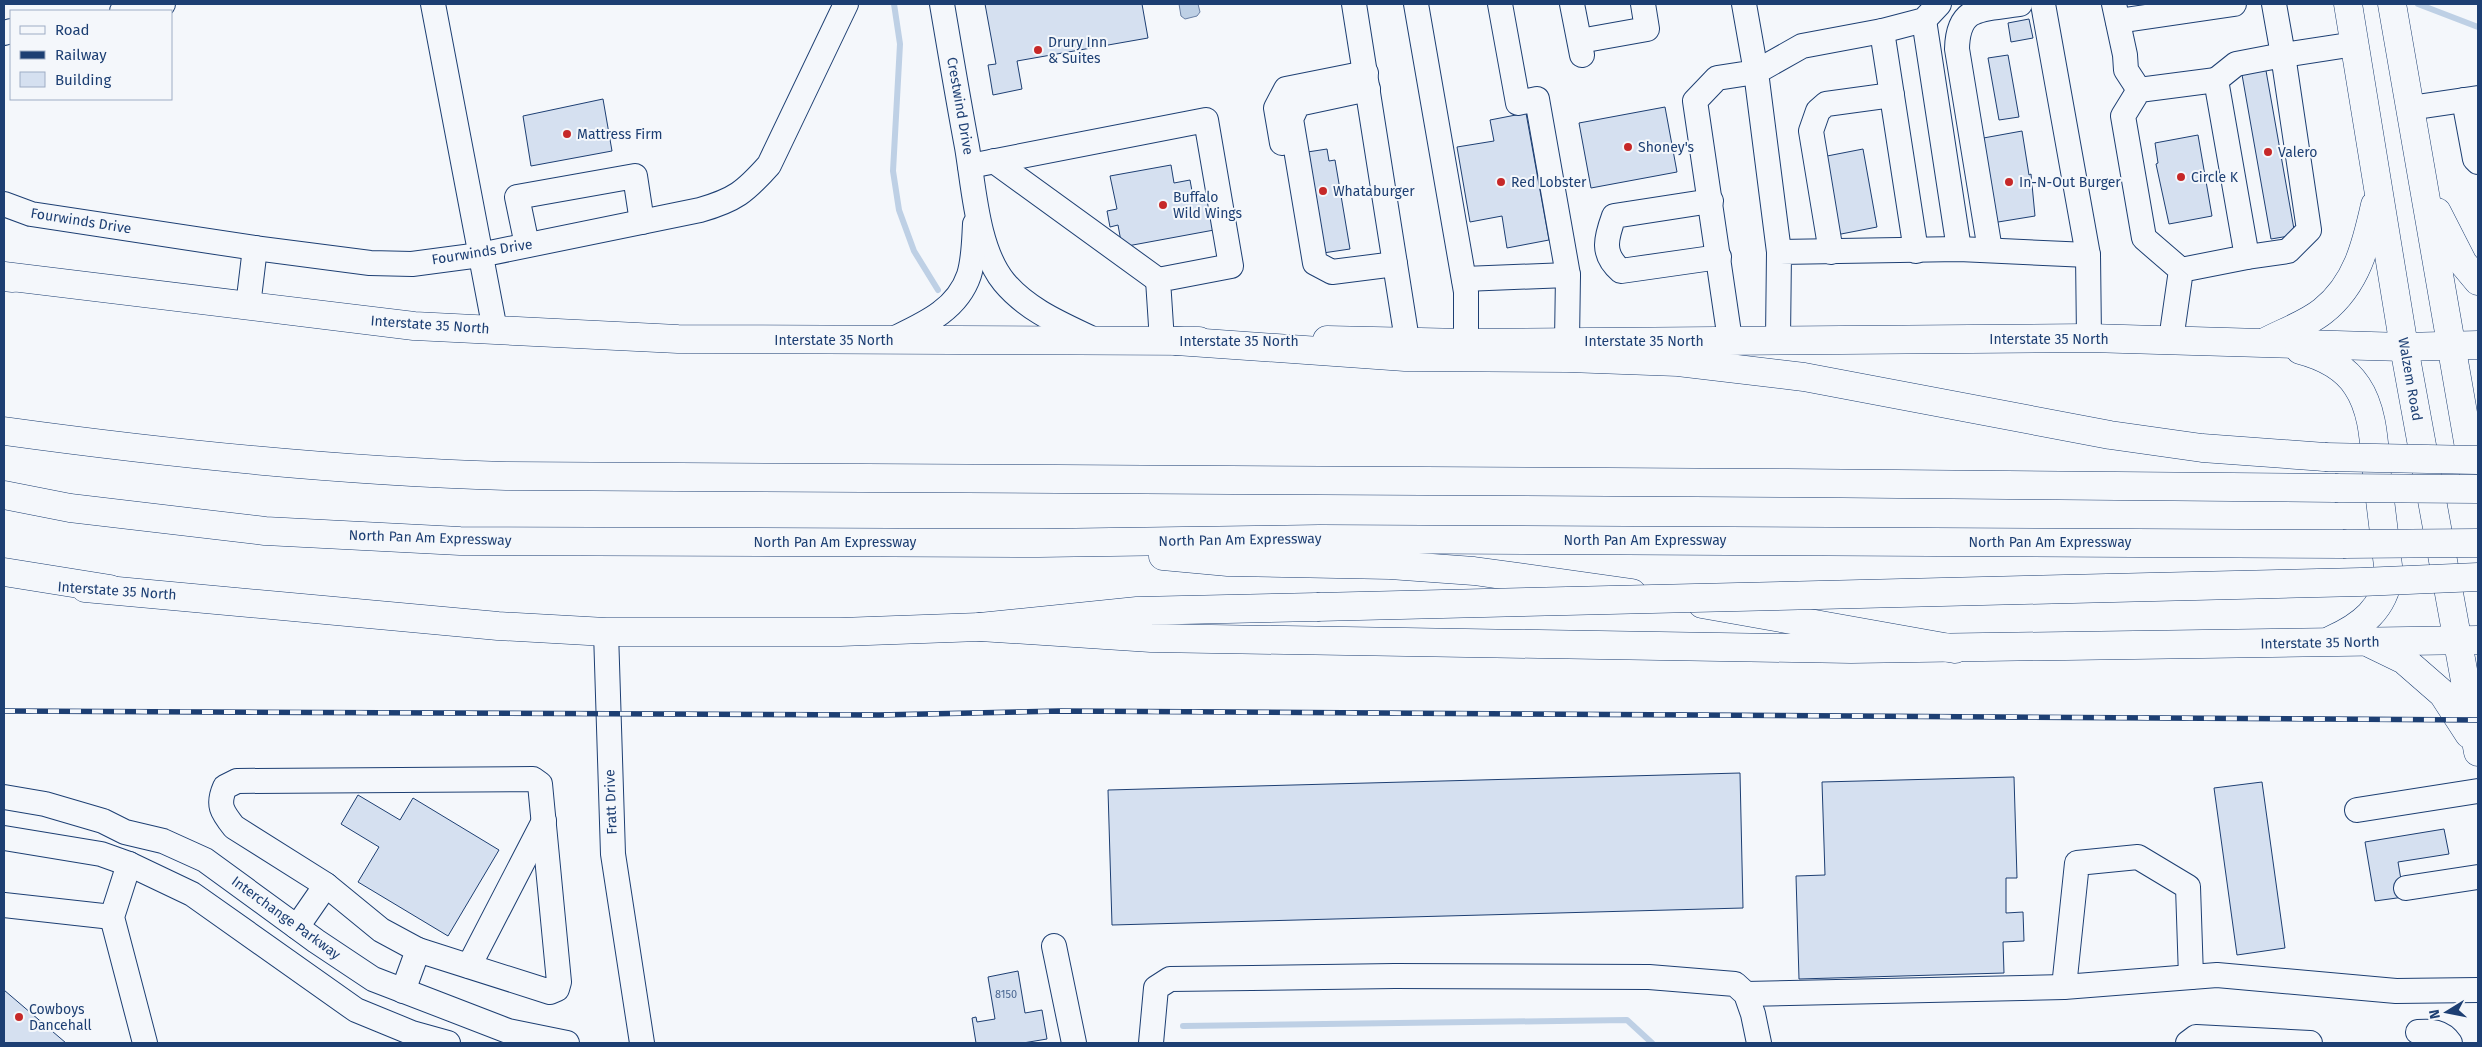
<svg xmlns="http://www.w3.org/2000/svg" width="2482" height="1047" font-family="'Fira Sans',sans-serif">
<rect width="100%" height="100%" fill="#f4f7fb"/>
<polygon fill="#bed0e5" stroke="#687fa3" points="1179,4 1198,4 1200,12 1197,16 1185,19 1181,16"/>
<g fill="none" stroke-linecap="round" stroke-linejoin="round">
<g stroke="#bed0e5" stroke-width="6">
<polyline points="894,4 900,44 893,171 899,210 914,251 938,290"/>
<polyline points="2418,4 2478,27"/>
<polyline points="1183,1026 1627,1020 1652,1043"/>
</g>
</g>
<g fill="#d5e0f0" stroke="#1d3f73">
<polygon points="985,4 1142,4 1148,38 1017,61 1022,89 993,95 988,65 996,64"/>
<polygon points="2029,19 2033,38 2011,42 2008,23"/>
<polygon points="2008,55 2019,117 1999,120 1988,58"/>
<polygon points="2265,65 2295,235 2271,239 2241,69"/>
<polygon points="603,99 612,151 531,166 523,116"/>
<polygon points="1665,107 1677,172 1591,188 1579,123"/>
<polygon points="1526,113 1549,240 1507,248 1502,216 1470,222 1457,147 1494,141 1490,120"/>
<polygon points="2022,131 2029,175 2031,174 2035,216 1992,223 1978,139"/>
<polygon points="2198,135 2212,216 2169,224 2156,164 2158,163 2155,143"/>
<polygon points="1327,149 1329,161 1335,160 1350,249 1323,253 1301,153"/>
<polygon points="1863,149 1877,227 1836,235 1822,157"/>
<polygon points="1171,165 1174,183 1190,180 1194,202 1208,199 1214,230 1122,247 1118,225 1110,227 1107,211 1117,209 1110,176"/>
<polygon points="1740,773 1743,908 1112,925 1108,790"/>
<polygon points="2014,777 2017,878 2006,878 2006,913 2023,912 2024,941 2003,942 2004,973 1799,979 1796,876 1825,875 1822,782"/>
<polygon points="2262,782 2285,948 2237,955 2214,788"/>
<polygon points="358,795 400,820 413,798 499,850 448,936 358,882 379,847 341,824"/>
<polygon points="2444,829 2449,854 2398,862 2404,897 2375,901 2365,842"/>
<polygon points="1018,971 1025,1013 1042,1010 1047,1039 1023,1043 976,1043 972,1018 976,1017 977,1022 995,1019 988,977"/>
<polygon points="4,990 66,1043 4,1043"/>
</g>
<g fill="none" stroke-linecap="round" stroke-linejoin="round">
<g stroke="#1d3f73" stroke-width="26">
<g id="minor">
<polyline points="433,4 495,330"/>
<path d="M 942,4 C 950,51 958,99 967,147 C 974,188 977,249 1004,282 C 1028,311 1064,325 1097,341"/>
<polyline points="1354,4 1407,340"/>
<polyline points="1416,4 1466,292 1466,343"/>
<polyline points="1500,4 1518,103 1537,99 1568,275 1567,341"/>
<polyline points="1572,4 1582,55"/>
<polyline points="2043,4 2088,255 2089,338"/>
<polyline points="2114,4 2125,55 2126,70 2139,90"/>
<polyline points="2274,4 2283,55 2355,44"/>
<polyline points="122,11 163,4"/>
<polyline points="1924,20 1959,249"/>
<polyline points="2118,21 2234,4"/>
<polyline points="1882,31 1916,251"/>
<polyline points="4,33 11,31"/>
<polyline points="1580,41 1647,29 1643,4"/>
<polyline points="2216,80 2236,64 2283,55 2309,230 2288,251 2247,257"/>
<polyline points="1368,89 1298,104 1291,119 1315,263 1332,272 1395,264"/>
<polyline points="2464,100 2475,159 2478,162"/>
<polyline points="2410,108 2478,98"/>
<polyline points="1282,143 1276,108 1286,89 1366,73"/>
<polyline points="994,161 1158,280"/>
<polyline points="970,166 1206,120 1231,266 1158,280 1162,341"/>
<path d="M 1711,201 L 1614,216 C 1606,238 1601,254 1621,271 L 1719,257"/>
<path d="M 4,204 L 31,214 L 255,248 L 370,263 L 412,264 L 480,255 L 700,210 C 735,200 745,192 769,165 L 846,4"/>
<polyline points="527,245 517,197 635,176 642,222"/>
<path d="M 1990,250 L 1957,49 C 1958,4 1983,10 2020,4"/>
<polyline points="1779,252 1756,72 1802,46 1882,31 1924,20 1939,4"/>
<polyline points="1831,252 1811,131 1818,111 1826,104 1892,95"/>
<polyline points="1464,279 1568,275"/>
<polyline points="248,306 255,248"/>
<polyline points="1778,339 1779,252 1959,249 2088,255"/>
<path d="M 891,340 C 922,325 957,311 969,275 C 974,259 974,241 975,224"/>
<polyline points="1730,340 1695,101 1717,78 1756,72 1744,4"/>
<polyline points="2171,340 2181,270 2144,238 2123,116 2139,90 2216,80 2247,257 2181,270"/>
<polyline points="606,632 613,854 642,1043"/>
<polyline points="4,797 45,804 103,821 125,832 163,841 205,860 316,941 373,979 508,1031 567,1043"/>
<polyline points="2357,810 2478,791"/>
<polyline points="4,838 101,854 129,864 192,894 356,1010 412,1033 448,1043"/>
<polyline points="129,864 112,917 145,1043"/>
<polyline points="326,885 381,930 418,950"/>
<polyline points="2406,888 2478,877"/>
<polyline points="4,905 112,917"/>
<path d="M 297,927 L 326,885 L 234,827 C 222,812 217,805 225,787 L 237,781 L 533,779 L 540,784 L 559,982 L 557,989 L 550,992 L 418,950 L 403,991"/>
<polyline points="1054,946 1074,1043"/>
<polyline points="469,966 544,821"/>
<polyline points="2064,987 2077,863 2138,857 2188,887 2191,977"/>
<polyline points="1746,994 2064,987 2217,975 2396,991 2478,990"/>
<path d="M 2418,1032 C 2431,1031 2442,1031 2450,1043"/>
<polyline points="1151,1043 1156,988 1170,979 1395,976 1649,977 1735,984 1746,994 1753,1014 1759,1043"/>
<polyline points="2188,1043 2196,1037 2310,1043"/>
</g>
</g>
<g stroke="#1d3f73" stroke-width="29">
<g id="major">
<polyline points="2348,4 2404,347 2478,752"/>
<polyline points="2392,4 2475,482"/>
<polyline points="2437,212 2463,263 2478,281"/>
<polyline points="4,276 414,326 678,339 1199,341"/>
<polyline points="1327,340 1466,343 2089,338 2404,347 2478,345"/>
<path d="M 2265,342 C 2284,332 2307,324 2323,311 C 2357,284 2366,245 2375,205"/>
<path d="M 2300,350 C 2323,356 2344,366 2357,386 C 2374,411 2374,446 2377,475 C 2381,508 2385,541 2389,574 C 2384,609 2362,626 2331,640"/>
<polyline points="85,588 498,626 606,632 840,632 980,627 1151,638 1851,649 2478,640"/>
<polyline points="2371,644 2404,660 2443,694 2469,734"/>
</g>
</g>
<g stroke="#1d3f73" stroke-width="29">
<g id="highway">
<polyline points="4,277 13,278"/>
<polyline points="1176,341 1405,357 1568,358 1678,362 1804,377 2110,435 2202,448 2325,457"/>
<path d="M 4,431 C 171,454 338,471 506,476 L 1788,483 L 2335,488"/>
<polyline points="4,495 70,508 265,531 460,541 1039,543 1320,539 2343,544"/>
<polyline points="1163,556 1228,562 1390,565 1474,571 1632,593"/>
<polyline points="4,572 110,589"/>
<polyline points="1702,604 1955,649"/>
<polyline points="980,627 1137,611 1317,607"/>
</g>
</g>
<use href="#minor" stroke="#f4f7fb" stroke-width="24"/>
<use href="#major" stroke="#f4f7fb" stroke-width="28"/>
<use href="#highway" stroke="#f4f7fb" stroke-width="28"/>
<g stroke="#1d3f73" stroke-width="5.5">
<polyline id="rail" points="4,711 879,715 1059,711 2478,720"/>
</g>
<use href="#rail" stroke="#f4f7fb" stroke-width="4" stroke-dasharray="11" stroke-linecap="butt"/>
<g stroke="#1d3f73" stroke-width="29" stroke-linecap="butt">
<g id="highway-bridge">
<polyline points="2325,457 2478,460"/>
<polyline points="2335,488 2478,489"/>
<polyline points="2343,544 2478,543"/>
<polyline points="1317,607 2361,582 2478,577"/>
</g>
</g>
<use href="#highway-bridge" stroke="#f4f7fb" stroke-width="28"/>
</g>
<g fill="#c62828" stroke="#f4f7fb" stroke-width="2">
<circle cx="1038" cy="50" r="5"/>
<circle cx="567" cy="134" r="5"/>
<circle cx="1628" cy="147" r="5"/>
<circle cx="2268" cy="152" r="5"/>
<circle cx="2181" cy="177" r="5"/>
<circle cx="1501" cy="182" r="5"/>
<circle cx="2009" cy="182" r="5"/>
<circle cx="1323" cy="191" r="5"/>
<circle cx="1163" cy="205" r="5"/>
<circle cx="19" cy="1017" r="5"/>
</g>
<g text-anchor="middle" dominant-baseline="central" stroke-width="4" stroke-linejoin="round" paint-order="stroke">
<g font-size="11" fill="#4b6792">
<text x="1006" y="994">8150</text>
</g>
<g font-size="14" fill="#1d3f73" stroke="#f4f7fb" text-anchor="start">
<text x="1048" y="42">Drury Inn<tspan x="1048" dy="16">&amp; Suites</tspan></text>
<text x="577" y="134">Mattress Firm</text>
<text x="1638" y="147">Shoney's</text>
<text x="2278" y="152">Valero</text>
<text x="2191" y="177">Circle K</text>
<text x="1511" y="182">Red Lobster</text>
<text x="2019" y="182">In-N-Out Burger</text>
<text x="1333" y="191">Whataburger</text>
<text x="1173" y="197">Buffalo<tspan x="1173" dy="16">Wild Wings</tspan></text>
<text x="29" y="1009">Cowboys<tspan x="29" dy="16">Dancehall</tspan></text>
</g>
<g font-size="14" fill="#1d3f73" stroke="#f4f7fb">
<text transform="translate(960 106) rotate(80)">Crestwind Drive</text>
<text transform="translate(81 221) rotate(9)">Fourwinds Drive</text>
<text transform="translate(482 252) rotate(-9)">Fourwinds Drive</text>
<text transform="translate(430 325) rotate(4)">Interstate 35 North</text>
<text x="2049" y="339">Interstate 35 North</text>
<text x="834" y="340">Interstate 35 North</text>
<text x="1239" y="341">Interstate 35 North</text>
<text x="1644" y="341">Interstate 35 North</text>
<text transform="translate(2410 379) rotate(80)">Walzem Road</text>
<text transform="translate(430 538) rotate(2)">North Pan Am Expressway</text>
<text transform="translate(1240 540) rotate(-1)">North Pan Am Expressway</text>
<text x="1645" y="540">North Pan Am Expressway</text>
<text x="835" y="542">North Pan Am Expressway</text>
<text x="2050" y="542">North Pan Am Expressway</text>
<text transform="translate(117 591) rotate(4)">Interstate 35 North</text>
<text transform="translate(2320 643) rotate(-1)">Interstate 35 North</text>
<text transform="translate(611 802) rotate(-92)">Fratt Drive</text>
<text transform="translate(286 918) rotate(36)">Interchange Parkway</text>
</g>
</g>
<rect width="2482" height="1047" fill="none" stroke="#1d3f73" stroke-width="10"/>
<rect x="10" y="10" width="162" height="90" fill="#f4f7fb" stroke="#9eadc5"/>
<rect x="20" y="26" width="25" height="8" fill="#f4f7fb" stroke="#9eadc5"/>
<text x="55" y="35" font-size="15" fill="#1d3f73">Road</text>
<rect x="20" y="51" width="25" height="8" fill="#1d3f73" stroke="#9eadc5"/>
<text x="55" y="60" font-size="15" fill="#1d3f73">Railway</text>
<rect x="20" y="72" width="25" height="15" fill="#d5e0f0" stroke="#9eadc5"/>
<text x="55" y="85" font-size="15" fill="#1d3f73">Building</text>
<g transform="translate(2447 1012) rotate(260)" stroke="#f4f7fb" stroke-width="4" paint-order="stroke">
<path d="M0-4L9 19L0 12L-9 19Z" fill="#1d3f73"/>
<text y="-8" font-size="14" font-weight="bold" text-anchor="middle" fill="#1d3f73">N</text>
</g>
</svg>
